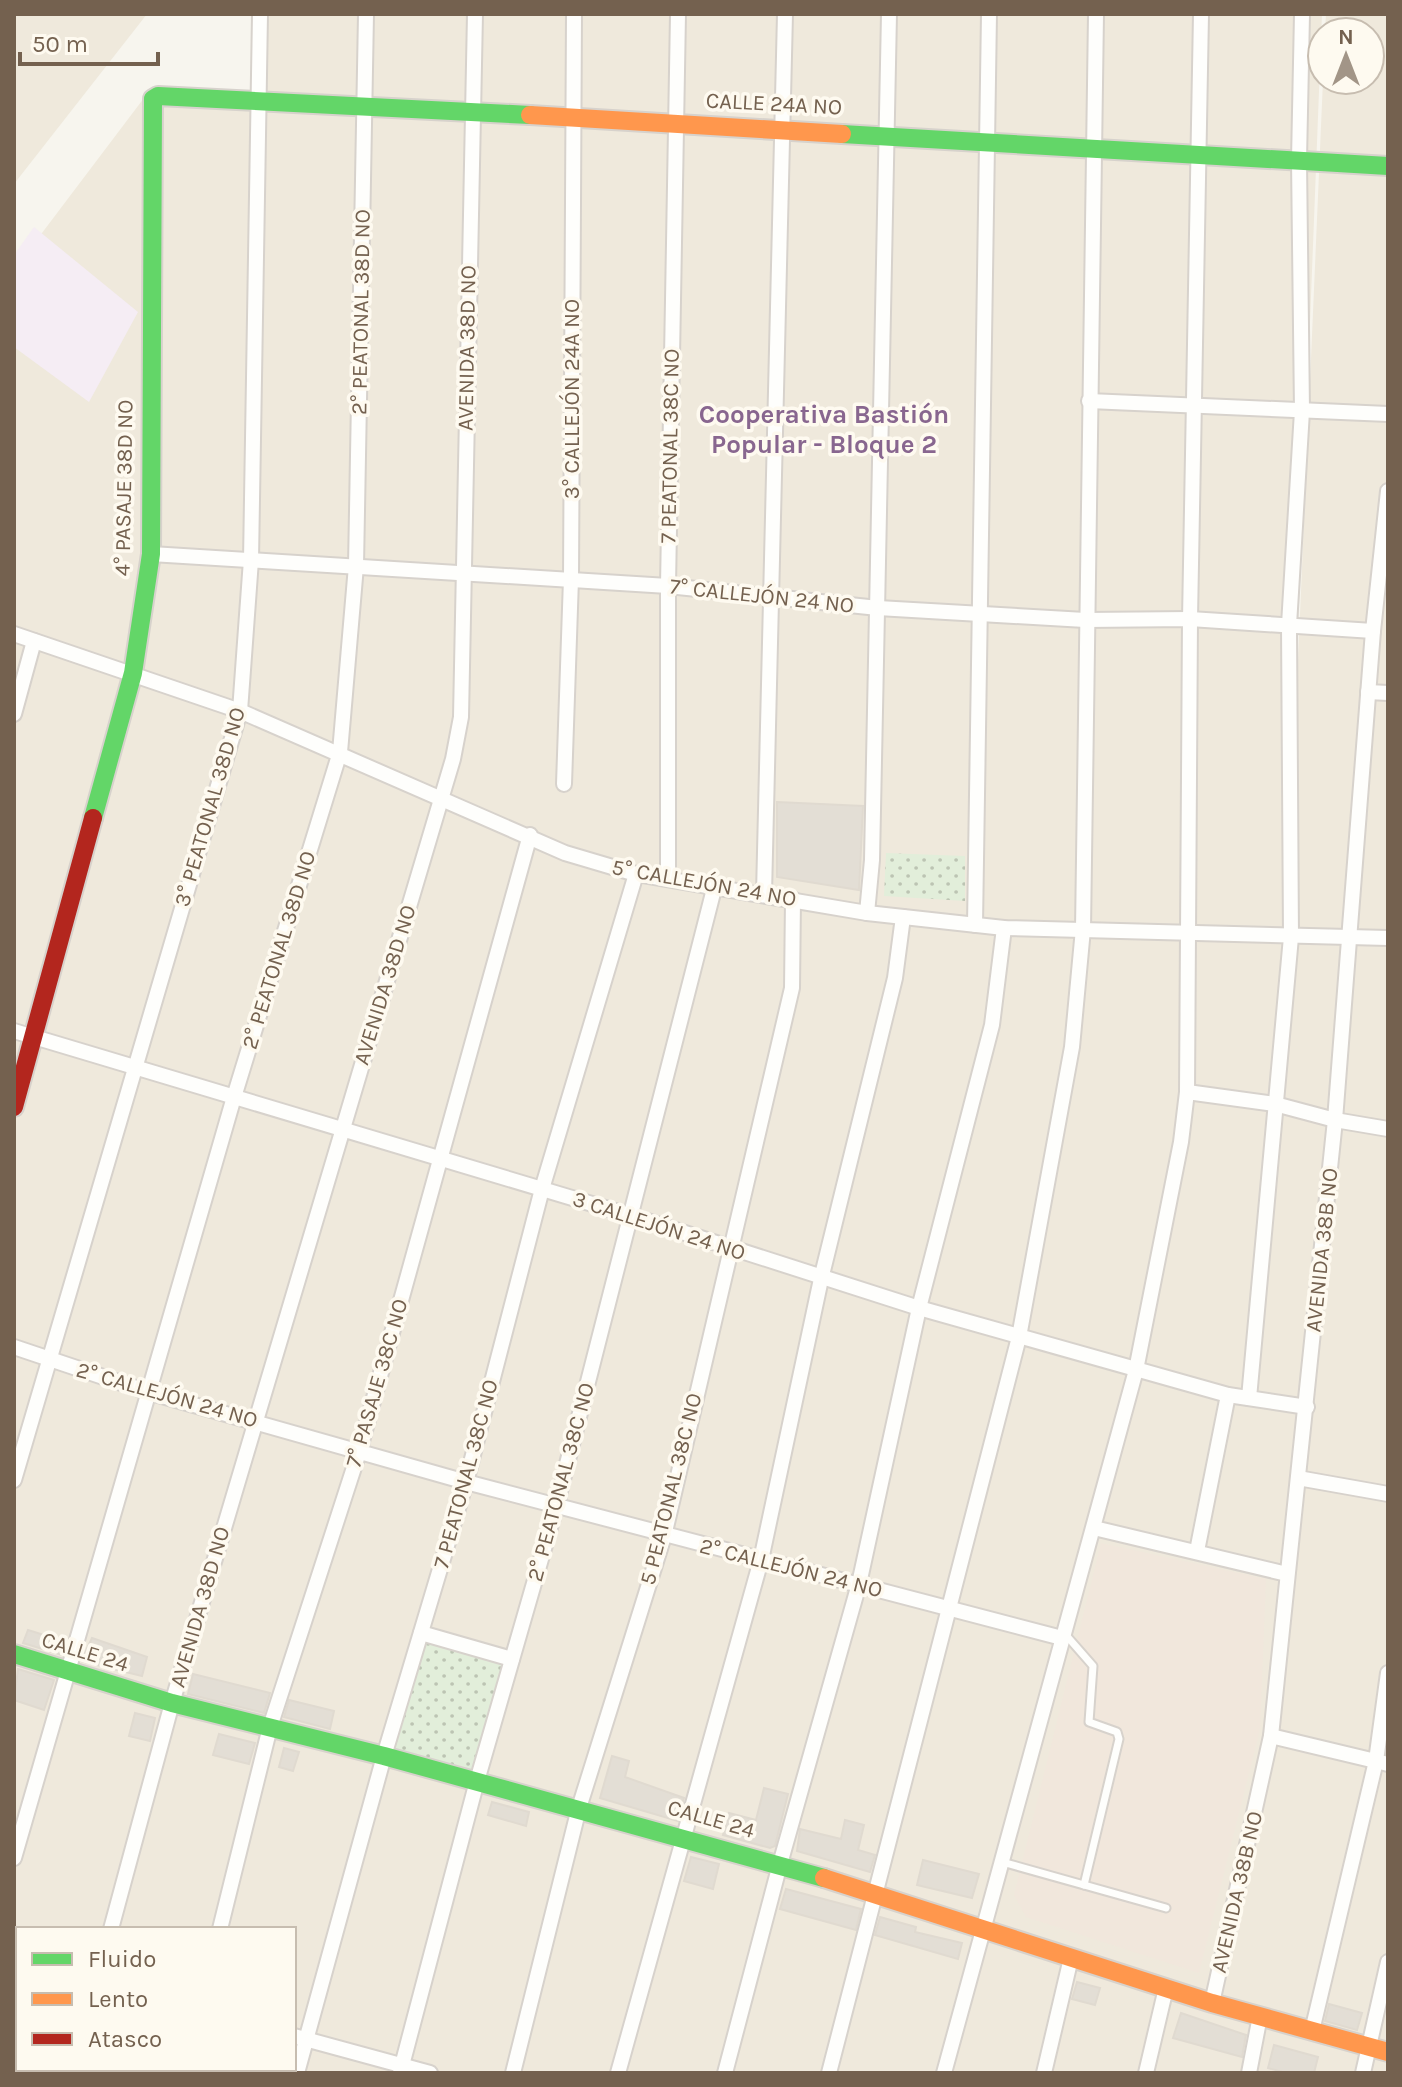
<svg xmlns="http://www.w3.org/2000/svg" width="1402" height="2087" font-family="Karla,sans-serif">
<defs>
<pattern id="green-dots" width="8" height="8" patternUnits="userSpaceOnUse" patternTransform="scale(2)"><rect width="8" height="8" fill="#e2eeda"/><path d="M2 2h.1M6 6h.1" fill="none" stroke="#bcc4b3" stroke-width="1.8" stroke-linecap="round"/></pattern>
</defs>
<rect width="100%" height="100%" fill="#f7f5ee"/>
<g fill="#efe9dc" fill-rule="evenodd">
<polygon points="14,14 147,14 14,184"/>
<path d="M 264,14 L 1322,14 L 1286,939 L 1323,80 L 1370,80 L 1370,32 L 1325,32 L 1326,14 L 1388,14 L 1388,2073 L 14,2073 L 14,726 L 40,635 L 37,634 L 14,715 L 14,270 L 147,94 L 262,98 ZM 18,1929 L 294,1929 L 294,2069 L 18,2069 Z"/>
</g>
<polygon fill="#f1e7dc" points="1101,1543 1266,1579 1260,1729 1199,1973 1026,1917 1014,1895"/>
<polygon fill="#f5edf4" points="34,227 138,312 89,402 14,347 14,255"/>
<g fill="url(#green-dots)">
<polygon points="886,853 965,856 965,901 884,896"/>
<polygon points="423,1640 502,1665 473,1772 393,1753"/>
</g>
<g fill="#e3ded5" stroke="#e0dad0" stroke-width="2">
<polygon points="777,802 863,806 859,890 777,877"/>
<polygon points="28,1630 66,1642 62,1655 23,1643"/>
<polygon points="92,1638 147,1657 142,1676 81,1661"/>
<polygon points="18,1669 54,1680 44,1710 14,1700"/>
<polygon points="193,1674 270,1693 264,1713 188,1694"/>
<polygon points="289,1700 334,1711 330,1729 284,1717"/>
<polygon points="135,1713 155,1718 150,1741 129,1736"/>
<polygon points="219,1734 255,1743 249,1764 213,1755"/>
<polygon points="284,1748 299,1752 293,1771 279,1767"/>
<polygon points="612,1756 629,1761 625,1777 684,1798 678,1821 600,1798"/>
<polygon points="764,1788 788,1794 775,1846 770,1848 723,1835 729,1813 756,1820"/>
<polygon points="492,1802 529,1812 526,1826 488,1815"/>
<polygon points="845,1820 864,1825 858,1850 875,1855 870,1872 797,1851 800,1829 841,1839"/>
<polygon points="691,1857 719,1864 713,1889 684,1881"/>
<polygon points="923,1860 979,1874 972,1898 917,1885"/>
<polygon points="786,1889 861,1909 856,1930 780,1909"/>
<polygon points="880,1917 916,1927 915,1932 962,1943 958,1959 875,1935"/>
<polygon points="1077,1982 1100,1988 1095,2005 1072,1999"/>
<polygon points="1329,2004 1362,2013 1357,2030 1325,2021"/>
<polygon points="1181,2013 1246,2035 1242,2057 1173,2038"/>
<polygon points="1274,2045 1318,2057 1314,2073 1286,2073 1268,2068"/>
</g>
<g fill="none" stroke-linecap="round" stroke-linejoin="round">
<g stroke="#d7d2cc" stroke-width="11">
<g id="lane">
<polyline points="1065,1634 1093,1666 1089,1722 1117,1732 1119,1739 1084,1885"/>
<polyline points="1002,1862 1166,1908"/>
</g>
</g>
<g stroke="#d7d2cc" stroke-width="18">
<g id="street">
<polyline points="1089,401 1388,414"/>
<polyline points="151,554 668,586 878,608 1085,620 1190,619 1373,631"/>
<polyline points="14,634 240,711 565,853 636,874 867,913 1004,928 1388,938"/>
<polyline points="1368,692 1388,693"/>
<polyline points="14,714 34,641"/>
<polyline points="564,784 571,579 574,14"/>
<polyline points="668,879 668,586 678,14"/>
<polyline points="764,894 785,14"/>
<polyline points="867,913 872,860 889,14"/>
<polyline points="975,925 989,14"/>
<polyline points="14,1031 629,1215 919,1308 1228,1395 1307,1407"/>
<polyline points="1187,1092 1275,1104 1335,1120 1388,1129"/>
<polyline points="14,1347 148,1392 466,1482 1062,1638"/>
<polyline points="1249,1398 1291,937 1289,625 1302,411 1299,160 1302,14"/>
<polyline points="1298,1478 1388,1494"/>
<polyline points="14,1480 240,711 251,560 260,14"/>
<polyline points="1094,1528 1287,1574"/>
<polyline points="1197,1551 1228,1395"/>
<polyline points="421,1633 512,1659"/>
<polyline points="1271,1736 1388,1764"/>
<polyline points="14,1858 234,1097 340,752 356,566 366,14"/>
<polyline points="111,1929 172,1703 453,759 461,717 475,14"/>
<polyline points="220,1929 270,1727 359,1452 530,835"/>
<polyline points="14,1959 18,1960"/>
<polyline points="1212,2003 1271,1736 1335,1120 1373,631 1388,491"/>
<polyline points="1312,2031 1376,1761 1388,1673"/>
<polyline points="294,2036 430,2073"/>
<polyline points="76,2073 77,2069"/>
<polyline points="184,2073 185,2069"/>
<polyline points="297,2073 384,1756 466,1482 542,1189 636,874"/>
<polyline points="400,2073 477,1781 556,1507 714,889"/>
<polyline points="513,2073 579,1808 664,1536 792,988 793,899"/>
<polyline points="618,2073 761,1560 821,1279 895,978 903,917"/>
<polyline points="725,2073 780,1864 859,1584 919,1308 992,1025 1004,928"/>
<polyline points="829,2073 1019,1337 1072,1047 1083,929 1096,14"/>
<polyline points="944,2073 1136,1370 1181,1142 1187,1092 1190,619 1201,14"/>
<polyline points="1044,2073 1071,1958"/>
<polyline points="1146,2073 1166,1988"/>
<polyline points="1249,2073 1260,2016"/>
<polyline points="1363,2073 1388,1962"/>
</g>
</g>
<g stroke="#d7d2cc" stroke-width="22">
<g id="fast">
<polyline points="842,134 1388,166"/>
<polyline points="93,818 133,673 151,554 153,99 158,96 530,115"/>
<polyline points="14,1654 172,1703 384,1756 824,1878"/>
</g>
</g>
<g stroke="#d7d2cc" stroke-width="22">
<g id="slow">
<polyline points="530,115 842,134"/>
<polyline points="824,1878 1212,2003 1388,2052"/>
</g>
</g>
<g stroke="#d7d2cc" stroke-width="22">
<polyline id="jam" points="14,1107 93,818"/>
</g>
<use href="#lane" stroke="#fefefc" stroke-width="7"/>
<use href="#street" stroke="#fefefc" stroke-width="14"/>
<use href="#fast" stroke="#63d668" stroke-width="18"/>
<use href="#slow" stroke="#ff974d" stroke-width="18"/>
<use href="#jam" stroke="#b3261e" stroke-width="18"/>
</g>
<g text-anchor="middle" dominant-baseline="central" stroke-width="7" stroke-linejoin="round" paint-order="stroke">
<g font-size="22" fill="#74614f" stroke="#fefaf0">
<text transform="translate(774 104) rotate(3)">CALLE 24A NO</text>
<text transform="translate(361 312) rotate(-89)">2° PEATONAL 38D NO</text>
<text transform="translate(467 348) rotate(-89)">AVENIDA 38D NO</text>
<text transform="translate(572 399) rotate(-90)">3° CALLEJÓN 24A NO</text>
<text transform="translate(670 446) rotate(-89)">7 PEATONAL 38C NO</text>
<text transform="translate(124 488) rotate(-89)">4° PASAJE 38D NO</text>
<text transform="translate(762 596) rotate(6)">7° CALLEJÓN 24 NO</text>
<text transform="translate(210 807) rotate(-74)">3° PEATONAL 38D NO</text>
<text transform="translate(704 883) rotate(10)">5° CALLEJÓN 24 NO</text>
<text transform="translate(279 950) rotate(-73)">2° PEATONAL 38D NO</text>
<text transform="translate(385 985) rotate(-73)">AVENIDA 38D NO</text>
<text transform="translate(659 1226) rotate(18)">3 CALLEJÓN 24 NO</text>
<text transform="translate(1322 1250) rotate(-84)">AVENIDA 38B NO</text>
<text transform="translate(377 1383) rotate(-74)">7° PASAJE 38C NO</text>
<text transform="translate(167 1395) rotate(16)">2° CALLEJÓN 24 NO</text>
<text transform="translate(466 1474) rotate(-75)">7 PEATONAL 38C NO</text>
<text transform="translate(561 1482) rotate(-75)">2° PEATONAL 38C NO</text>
<text transform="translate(671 1489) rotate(-76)">5 PEATONAL 38C NO</text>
<text transform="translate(791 1568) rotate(14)">2° CALLEJÓN 24 NO</text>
<text transform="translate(200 1607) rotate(-74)">AVENIDA 38D NO</text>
<text transform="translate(85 1652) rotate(17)">CALLE 24</text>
<text transform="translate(711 1819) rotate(16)">CALLE 24</text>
<text transform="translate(1237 1892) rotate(-77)">AVENIDA 38B NO</text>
</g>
<g font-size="26" font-weight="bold" fill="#88668f" stroke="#fefaf0">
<text x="824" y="414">Cooperativa Bastión<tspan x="824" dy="30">Popular - Bloque 2</tspan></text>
</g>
</g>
<rect width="1402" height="2087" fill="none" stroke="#74614f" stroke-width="32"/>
<rect x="16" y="1927" width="280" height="144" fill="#fefaf0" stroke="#c7bdb0" stroke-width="2"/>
<rect x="32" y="1953" width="40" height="12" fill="#63d668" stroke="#c7bdb0" stroke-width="2"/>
<text x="88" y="1967" font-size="24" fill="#74614f">Fluido</text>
<rect x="32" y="1993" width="40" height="12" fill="#ff974d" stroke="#c7bdb0" stroke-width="2"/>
<text x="88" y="2007" font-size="24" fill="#74614f">Lento</text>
<rect x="32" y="2033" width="40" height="12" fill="#b3261e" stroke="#c7bdb0" stroke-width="2"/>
<text x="88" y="2047" font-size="24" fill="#74614f">Atasco</text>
<g transform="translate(1346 56)"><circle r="38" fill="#fefaf0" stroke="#c7bdb0" stroke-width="2"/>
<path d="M0-6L14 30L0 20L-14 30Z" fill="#a29587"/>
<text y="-12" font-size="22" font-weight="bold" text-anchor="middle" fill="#74614f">N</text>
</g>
<path d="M20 52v12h138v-12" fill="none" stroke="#74614f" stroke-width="4"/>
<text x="32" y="52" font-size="24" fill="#74614f" stroke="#fefaf0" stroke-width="6" paint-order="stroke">50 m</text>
</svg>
